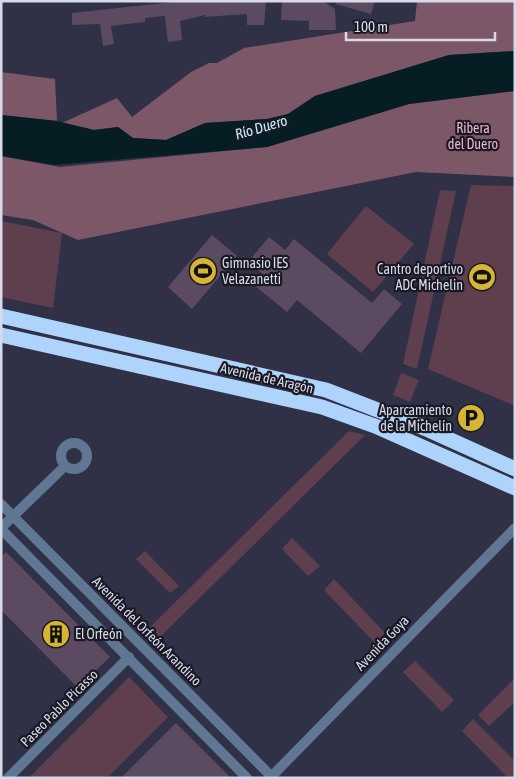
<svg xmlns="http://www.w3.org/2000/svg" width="516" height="779" font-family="'Asap Condensed',sans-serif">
<rect width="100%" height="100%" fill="#303047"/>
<g fill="#5f3f4d">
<polygon points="471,185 515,186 515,406 428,369"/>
<polygon points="440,190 456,191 417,369 403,364"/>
<polygon points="366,206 414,244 373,292 327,254"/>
<polygon points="1,221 62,233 53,308 1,297"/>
<polygon points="401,373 419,380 410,402 393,395"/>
<polygon points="349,431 365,435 156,641 146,631"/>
<polygon points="292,538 320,566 308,576 282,549"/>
<polygon points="145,551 179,586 170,593 136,559"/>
<polygon points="334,579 385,633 375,643 324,590"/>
<polygon points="415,661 454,700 442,712 403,672"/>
<polygon points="129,677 168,717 107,778 29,778"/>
<polygon points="515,678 515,702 489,726 478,715"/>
<polygon points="473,719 515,761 515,778 508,778 462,731"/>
</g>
<g fill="#7c5767">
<polygon points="417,1 515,1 515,51 449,55 315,96 288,114 267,119 205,123 166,140 133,138 118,127 94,130 62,123 117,98 132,117 191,72 209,63 217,63 244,48 415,21"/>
<polygon points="1,72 55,79 57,121 1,115"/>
<polygon points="515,91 515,177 416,172 78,240 33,220 1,215 1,156 60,167 267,147 409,104"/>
</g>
<polygon fill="#051d23" points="515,51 515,91 409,104 267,147 54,165 1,156 1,115 57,121 94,130 118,127 133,138 166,140 205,123 267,119 288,114 315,96 449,55"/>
<g fill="#5b4a60">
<polygon points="182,1 266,1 264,25 247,25 247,14 205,17 205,15 180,21 182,40 168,42 165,16 145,18 145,22 111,26 114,44 103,46 100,24 72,25 72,13"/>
<polygon points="282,1 323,1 335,9 336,30 309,30 309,21 281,20"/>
<polygon points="336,1 375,1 371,14 336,4"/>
<polygon points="212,235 237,256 192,309 168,287"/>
<polygon points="269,237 285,250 294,239 372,303 384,289 402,304 361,353 297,300 287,312 255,286 264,275 248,262"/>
<polygon points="6,552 110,657 78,688 1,610 1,557"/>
<polygon points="176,723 231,778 121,778"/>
</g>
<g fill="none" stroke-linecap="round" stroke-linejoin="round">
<g stroke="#5f7792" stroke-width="10">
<circle cx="74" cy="456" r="13"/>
<polyline points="1,504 273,778"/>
<polyline points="1,528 65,466"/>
<polyline points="1,529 247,778"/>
<polyline points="8,778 129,657"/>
<polyline points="270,778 515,528"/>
</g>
<g stroke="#afd4fc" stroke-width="15">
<polyline points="1,316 326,390 424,428 515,469"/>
<polyline points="1,335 322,407 375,426 515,488"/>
</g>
</g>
<defs>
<g id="stadium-disc" transform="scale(1.4375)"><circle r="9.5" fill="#d7b434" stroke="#191924"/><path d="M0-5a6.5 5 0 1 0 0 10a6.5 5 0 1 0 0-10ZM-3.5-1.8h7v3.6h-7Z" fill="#111"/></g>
<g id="parking-disc" transform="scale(1.4375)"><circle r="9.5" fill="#d7b434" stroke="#191924"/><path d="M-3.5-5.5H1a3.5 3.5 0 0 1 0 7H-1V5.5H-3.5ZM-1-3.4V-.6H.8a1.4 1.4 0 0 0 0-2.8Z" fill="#111"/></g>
<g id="building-disc" transform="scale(1.4375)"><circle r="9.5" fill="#d7b434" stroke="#191924"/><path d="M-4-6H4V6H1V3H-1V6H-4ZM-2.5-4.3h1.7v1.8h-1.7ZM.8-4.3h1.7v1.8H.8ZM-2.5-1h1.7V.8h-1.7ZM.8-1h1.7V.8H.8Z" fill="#111"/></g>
</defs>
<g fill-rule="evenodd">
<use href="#stadium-disc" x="203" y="271"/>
<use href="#stadium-disc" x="482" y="277"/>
<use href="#parking-disc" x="471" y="418"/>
<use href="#building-disc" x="56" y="634"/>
</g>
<g text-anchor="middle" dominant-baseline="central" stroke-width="4.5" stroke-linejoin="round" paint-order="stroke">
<g font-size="14" fill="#f2b1cc" stroke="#191924">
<text x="473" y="128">Ribera<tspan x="473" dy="16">del Duero</tspan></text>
</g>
<g font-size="14" fill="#d9dae9" stroke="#191924" text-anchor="start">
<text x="222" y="263">Gimnasio IES<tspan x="222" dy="16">Velazanetti</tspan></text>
<text x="463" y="269" text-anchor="end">Cantro deportivo<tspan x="463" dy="16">ADC Michelin</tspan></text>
<text x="452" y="410" text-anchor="end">Aparcamiento<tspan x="452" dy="16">de la Michelín</tspan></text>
<text x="75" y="634">El Orfeón</text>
</g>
<g font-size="14" fill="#d9dae9" stroke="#191924">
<text transform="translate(267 378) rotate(13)">Avenida de Aragón</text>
<text transform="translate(147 631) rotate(45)">Avenida del Orfeón Arandino</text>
<text transform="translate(382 643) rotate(-46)">Avenida Goya</text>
<text transform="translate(59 708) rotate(-45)">Paseo Pablo Picasso</text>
</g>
<g font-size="15" font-style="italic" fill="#bfecf9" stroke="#191924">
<text transform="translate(261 127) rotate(-16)">Río Duero</text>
</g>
</g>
<rect width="516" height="779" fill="none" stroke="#d9dae9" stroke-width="5"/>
<path d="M346 32v8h149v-8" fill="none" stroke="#d9dae9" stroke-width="2.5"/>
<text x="354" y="32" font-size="15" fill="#d9dae9" stroke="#191924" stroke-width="4" paint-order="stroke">100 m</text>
</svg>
